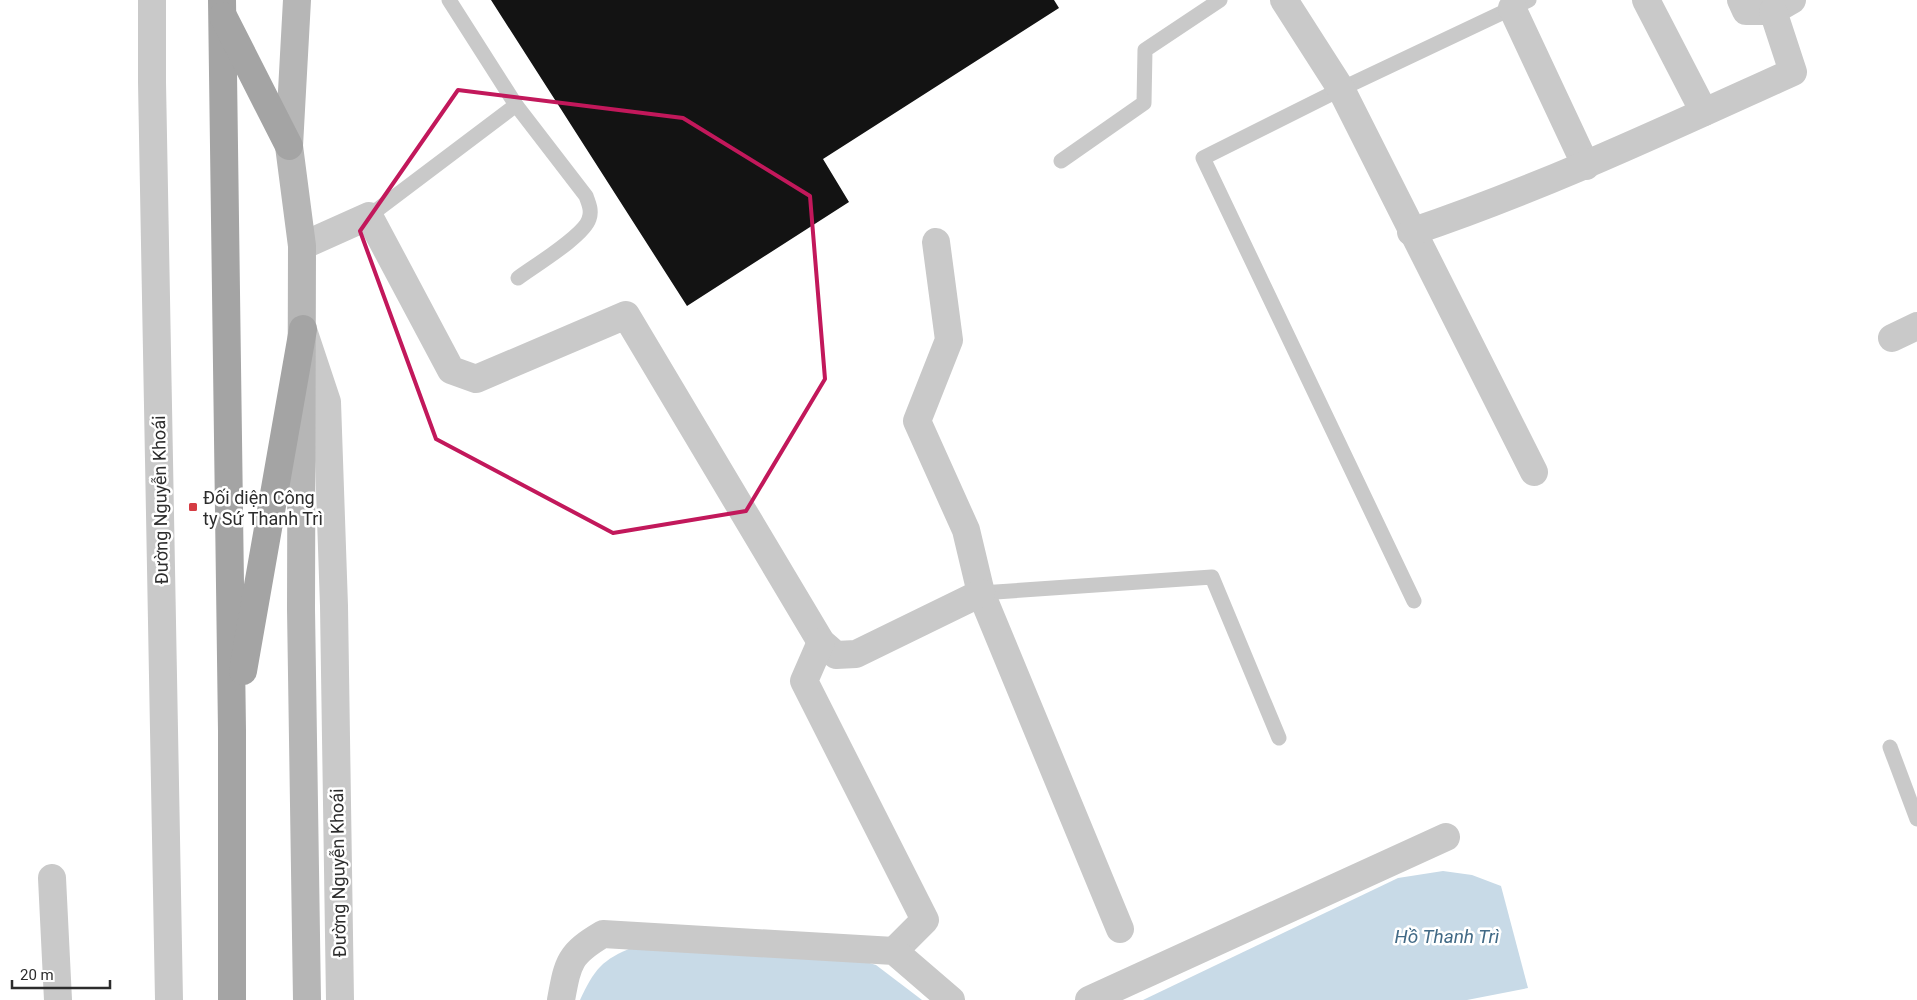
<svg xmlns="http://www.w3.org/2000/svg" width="1917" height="1000" font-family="Roboto,sans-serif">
<rect width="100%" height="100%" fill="#fff"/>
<g fill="#c8dae7">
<polygon points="1443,871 1472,875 1501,886 1528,988 1467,1000 1143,1000 1398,878"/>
<path d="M 634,947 L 849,957 L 876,965 L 922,1000 L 580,1000 C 594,970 602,959 634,947 Z"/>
</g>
<polygon fill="#131313" points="491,0 1054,0 1059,8 823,159 849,202 687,306"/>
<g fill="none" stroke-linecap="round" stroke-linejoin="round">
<g stroke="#c9c9c9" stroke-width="15">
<path d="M 449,0 L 516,105 L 586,196 C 589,204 592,211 589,219 C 584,236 534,266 518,278"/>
<polyline points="1061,161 1144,103 1145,50 1220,0"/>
<polyline points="369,216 516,105"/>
<polyline points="981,593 1212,577 1279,738"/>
<polyline points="1414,601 1203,158 1341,89 1529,0"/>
<polyline points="1890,747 1917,819"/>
</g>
<g stroke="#c9c9c9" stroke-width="28">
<polyline points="152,0 152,82 169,1000"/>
<polyline points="1284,0 1341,89 1534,472"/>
<polyline points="1646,0 1704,112"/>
<polyline points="1741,0 1746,11 1773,11 1792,0"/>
<polyline points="1512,8 1586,166"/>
<path d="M 1411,232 C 1542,188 1667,129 1793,72 L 1773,11"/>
<polyline points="936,242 949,340 917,421 966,530 981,593 1120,929"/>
<polyline points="302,246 369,216 451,370 476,379 626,315 821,642 836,655 856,654 981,593"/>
<polyline points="304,333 327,402 334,606 340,1000"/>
<polyline points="1892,338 1917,326"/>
<polyline points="821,642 804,681 925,920 894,951"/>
<polyline points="52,878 58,1000"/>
<path d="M 561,1000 C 568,962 569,954 603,934 L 894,951 L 951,1000"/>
<polyline points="1089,1000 1446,837"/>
</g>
<polyline stroke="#b6b6b6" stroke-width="28" points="297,0 289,146 302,246 301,609 307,1000"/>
<g stroke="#a4a4a4" stroke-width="28">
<polyline points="222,0 232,731 232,1000"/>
<polyline points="223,16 289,146"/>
<polyline points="243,671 303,329"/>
</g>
</g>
<path fill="none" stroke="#c2185b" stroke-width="4" stroke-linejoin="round" d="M 458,90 L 683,118 L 810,196 L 825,379 L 746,511 L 613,533 L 436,439 L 360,231 Z"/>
<rect fill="#d53c43" stroke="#fff" stroke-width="2" x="188" y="502" width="10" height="10" rx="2.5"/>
<g text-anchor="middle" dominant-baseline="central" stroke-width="5" stroke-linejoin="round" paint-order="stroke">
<g font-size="18" fill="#2c2c2c" stroke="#fff" text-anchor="start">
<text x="203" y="497">Đối diện Công<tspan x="203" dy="21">ty Sứ Thanh Trì</tspan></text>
</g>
<g font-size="18" fill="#2c2c2c" stroke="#fff">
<text transform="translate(160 500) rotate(-91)">Đường Nguyễn Khoái</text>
<text transform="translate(338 873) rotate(-91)">Đường Nguyễn Khoái</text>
</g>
<g font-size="19" font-style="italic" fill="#426a86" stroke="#fff">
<text x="1447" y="936">Hồ Thanh Trì</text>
</g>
</g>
<path d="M12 980v8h98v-8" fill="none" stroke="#2c2c2c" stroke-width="2.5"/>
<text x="20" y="980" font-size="15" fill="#2c2c2c" stroke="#ffffff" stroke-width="4" paint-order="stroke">20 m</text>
</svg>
